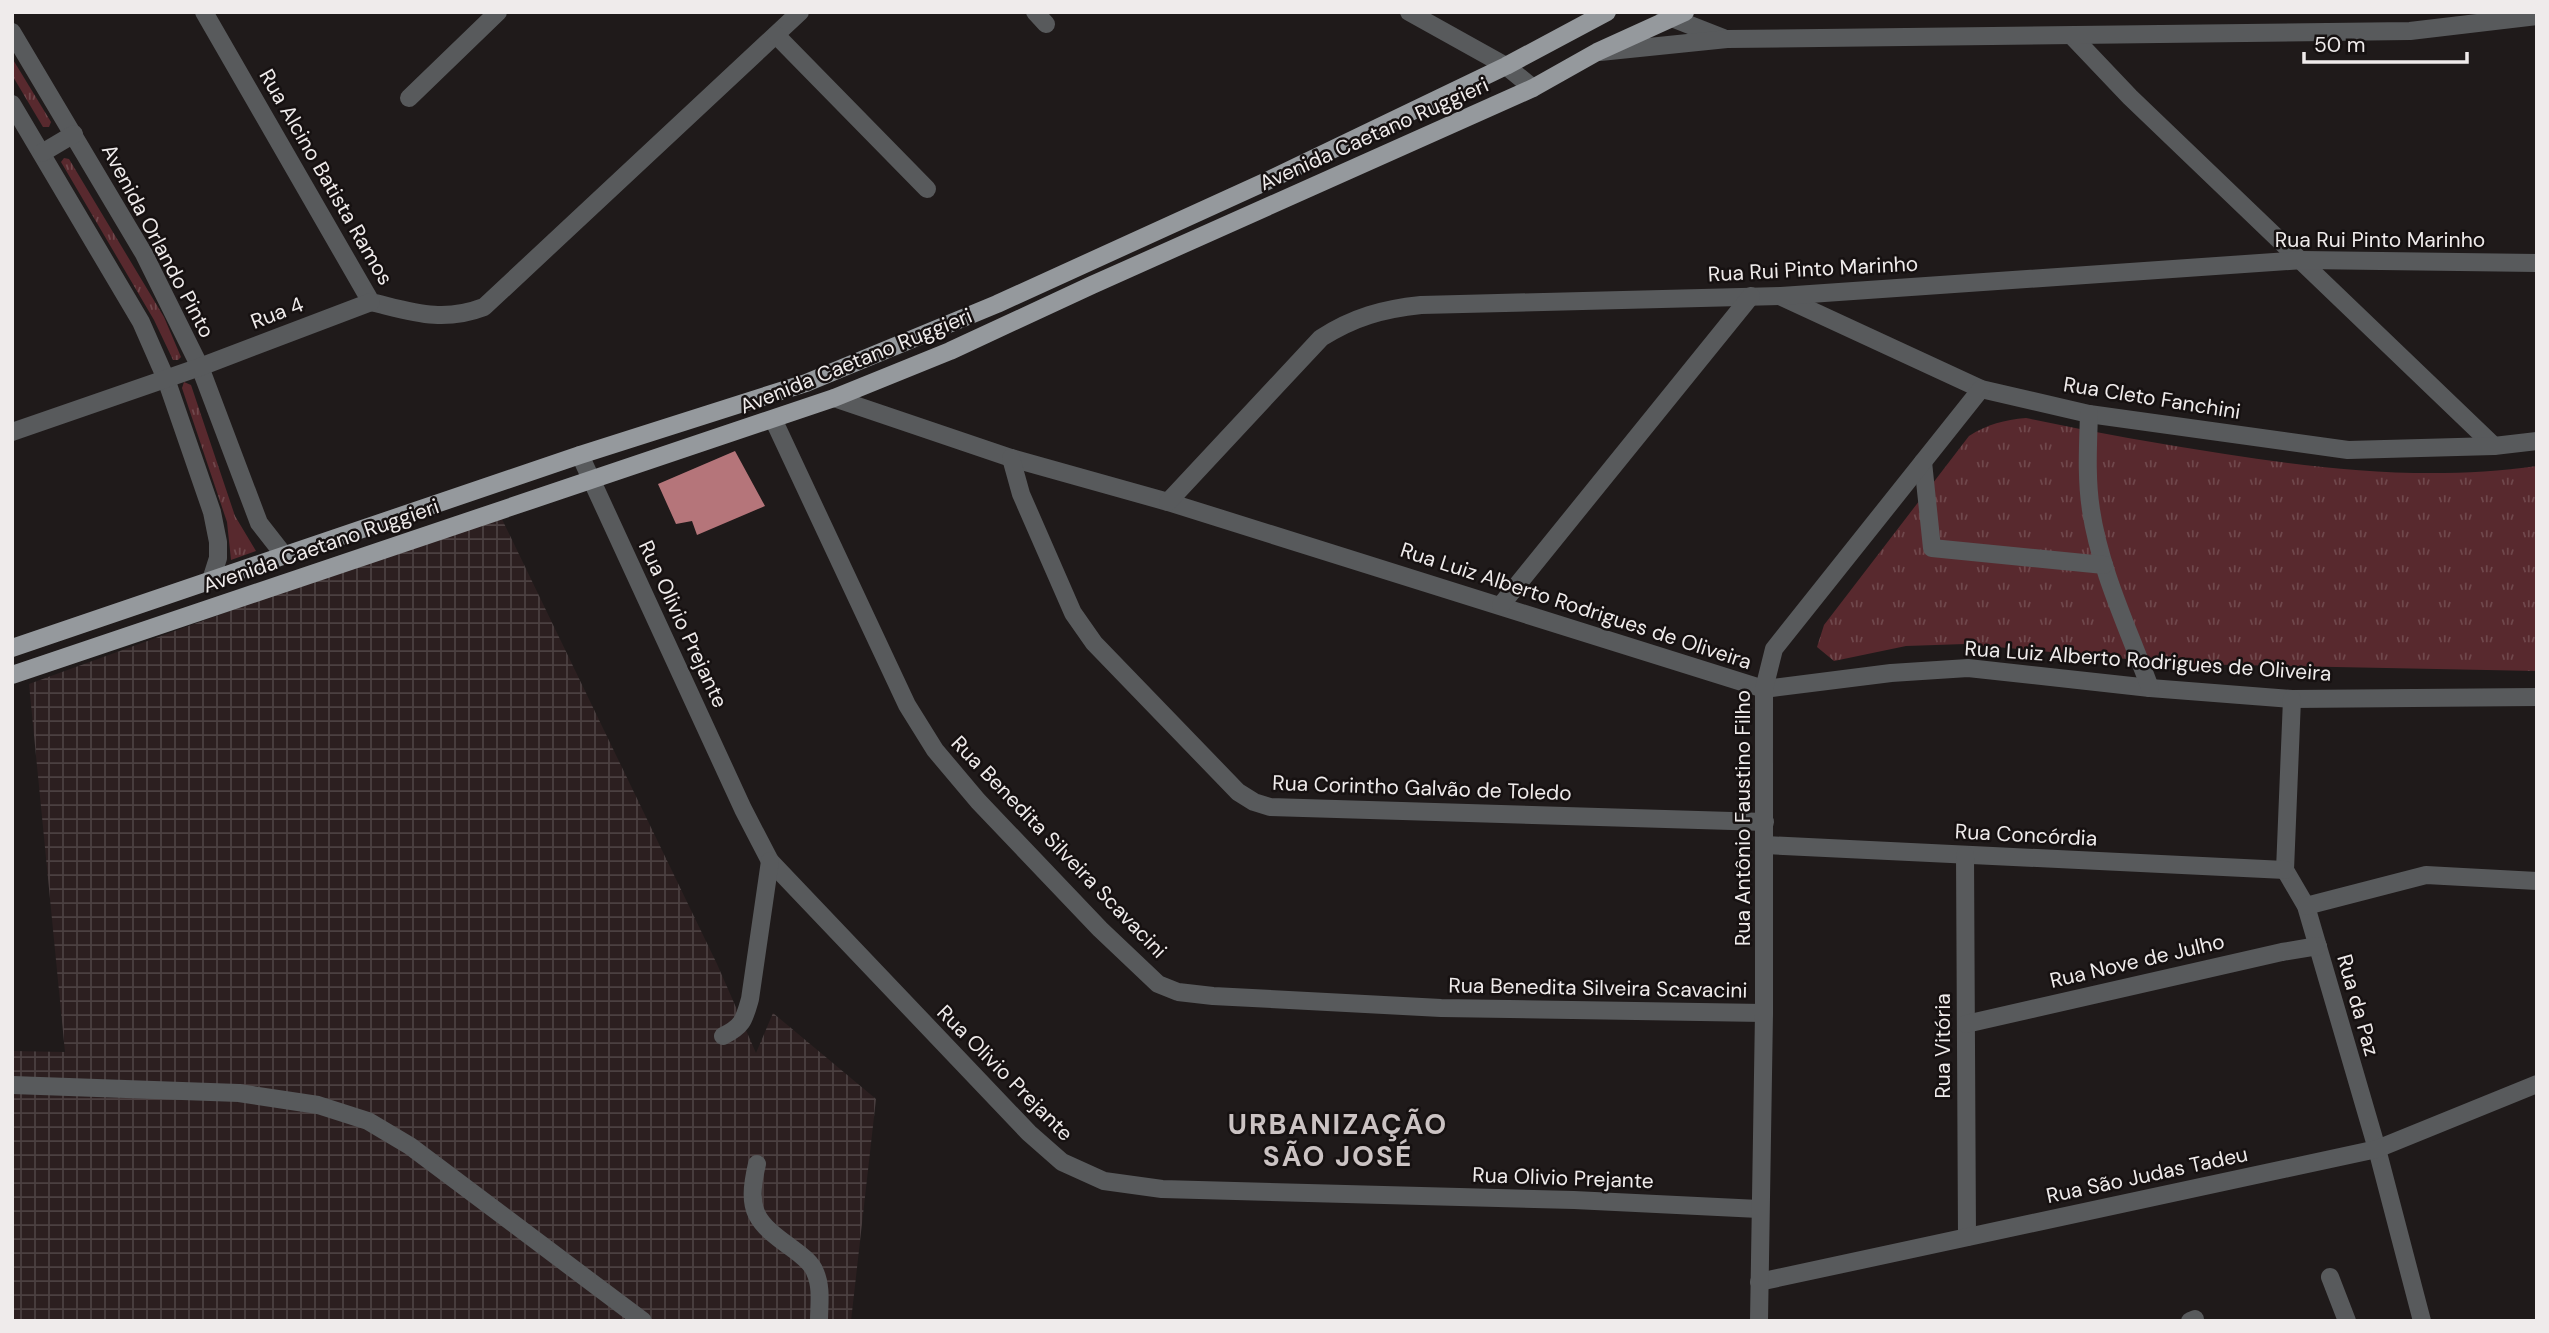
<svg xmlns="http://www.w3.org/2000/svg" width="2549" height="1333" font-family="'DM Sans',sans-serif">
<defs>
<pattern id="industrial-grid" width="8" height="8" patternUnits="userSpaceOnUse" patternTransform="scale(1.75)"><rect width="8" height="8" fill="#2c1f20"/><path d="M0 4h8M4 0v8" fill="none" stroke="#4b4041"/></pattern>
<pattern id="park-tufts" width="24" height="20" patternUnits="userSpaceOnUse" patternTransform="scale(1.75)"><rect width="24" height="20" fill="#58292e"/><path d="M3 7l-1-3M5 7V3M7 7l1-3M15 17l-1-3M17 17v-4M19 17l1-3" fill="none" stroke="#70484c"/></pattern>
</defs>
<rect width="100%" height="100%" fill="#1f1a1a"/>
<polygon fill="url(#industrial-grid)" points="499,513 717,964 756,1053 773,1013 876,1099 851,1321 12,1321 12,1051 65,1052 29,684"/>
<g fill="url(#park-tufts)">
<polygon points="12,58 51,122 49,127 43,127 12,75"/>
<polygon points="64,158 69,159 164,317 181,357 178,360 173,360 154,320 61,162"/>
<polygon points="184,382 191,385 235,516 256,551 231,560 227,522 182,388"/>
<path d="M 2026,418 C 2092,432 2158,444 2225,454 C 2330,470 2430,481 2537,466 L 2537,671 L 2180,664 L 1965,644 L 1906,646 L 1834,661 L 1817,647 L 1824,625 L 1969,436 C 1988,424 2004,420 2026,418 Z"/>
</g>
<polygon fill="#b5757a" points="735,451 765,506 697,535 692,521 676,524 658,484"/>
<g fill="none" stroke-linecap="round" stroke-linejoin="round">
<g stroke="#585a5c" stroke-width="18">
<path d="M 204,12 L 371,302 C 413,312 442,323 484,307 L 800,12"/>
<polyline points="1035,12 1046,24"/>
<polyline points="1409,12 1506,66 1533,88"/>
<polyline points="1665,12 1672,18 1723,38"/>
<polyline points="12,32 144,254 200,367 259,523 284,555"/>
<polyline points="776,35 927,189"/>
<polyline points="2072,36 2130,97 2494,446"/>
<polyline points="1600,52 1727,39 2410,31 2537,16"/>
<polyline points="409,98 498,12"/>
<polyline points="12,104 141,322 166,379 212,512 218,542 218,558 211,580"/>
<polyline points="42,153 74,134"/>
<polyline points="1782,297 1981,389 2089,414 2348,450 2494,446 2537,441"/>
<polyline points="834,398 1011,458 1168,502 1764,689 1891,673 1968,668 2150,688 2292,699 2537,697"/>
<path d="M 2089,414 C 2088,445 2086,478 2091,510 C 2100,571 2129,630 2150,688"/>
<polyline points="774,421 907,705 935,750 978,801 1100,929 1158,984 1178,992 1213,996 1441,1008 1764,1013"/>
<polyline points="12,432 200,367 371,302"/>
<polyline points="580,455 743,809 770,861 1029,1133 1062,1162 1104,1181 1162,1189 1574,1200 1759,1209"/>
<polyline points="1011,458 1021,494 1073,613 1094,643 1238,792 1254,802 1270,807 1765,822"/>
<polyline points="1923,462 1932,548 2104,565"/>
<path d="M 1168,502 L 1321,338 C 1354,317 1383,309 1421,305 L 1781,296 L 2303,260 L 2537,263"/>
<polyline points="1501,605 1751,296"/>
<polyline points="2292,699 2285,870 2306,906 2377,1149 2422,1321"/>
<polyline points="1765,845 2285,870"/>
<polyline points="1965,855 1967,1237"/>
<polyline points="2306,906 2426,875 2537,881"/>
<polyline points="1966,1024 2282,952 2318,946"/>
<path d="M 723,1036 C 743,1026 744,1020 750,999 L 770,861"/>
<polyline points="12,1085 239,1093 318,1105 368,1121 410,1146 643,1321"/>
<path d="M 757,1164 C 746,1211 755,1222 793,1249 C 801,1255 812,1263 815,1272 C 822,1287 819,1305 819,1321"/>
<polyline points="2330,1277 2347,1321"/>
<polyline points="1759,1282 2377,1149 2537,1084"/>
<polyline points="1759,1321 1764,1013 1764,689 1774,649 1981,389"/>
<polyline points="2190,1321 2195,1319"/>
</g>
<g stroke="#95999d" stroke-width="18">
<polyline points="12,648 580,455 806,383 997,304 1267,181 1506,66 1607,12"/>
<polyline points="12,675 834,398 950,351 1092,285 1533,88 1597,52 1685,12"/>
</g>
</g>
<g text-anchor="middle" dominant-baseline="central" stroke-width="5" stroke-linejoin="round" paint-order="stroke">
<g font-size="21" fill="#efebeb" stroke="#161111">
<text transform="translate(1374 134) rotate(-24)">Avenida Caetano Ruggieri</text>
<text transform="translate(326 177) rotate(60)">Rua Alcino Batista Ramos</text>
<text x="2380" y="240">Rua Rui Pinto Marinho</text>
<text transform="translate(158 241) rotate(62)">Avenida Orlando Pinto</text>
<text transform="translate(1813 269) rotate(-3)">Rua Rui Pinto Marinho</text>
<text transform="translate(277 313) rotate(-21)">Rua 4</text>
<text transform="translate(856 361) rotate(-22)">Avenida Caetano Ruggieri</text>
<text transform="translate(2152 398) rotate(9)">Rua Cleto Fanchini</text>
<text transform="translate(321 546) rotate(-19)">Avenida Caetano Ruggieri</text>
<text transform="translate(1576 606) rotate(18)">Rua Luiz Alberto Rodrigues de Oliveira</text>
<text transform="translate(683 624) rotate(65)">Rua Olivio Prejante</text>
<text transform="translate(2148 661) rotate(4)">Rua Luiz Alberto Rodrigues de Oliveira</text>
<text transform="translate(1422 788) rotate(2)">Rua Corintho Galvão de Toledo</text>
<text transform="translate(1743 818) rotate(-90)">Rua Antônio Faustino Filho</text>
<text transform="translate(2026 835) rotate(3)">Rua Concórdia</text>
<text transform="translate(1059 847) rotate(46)">Rua Benedita Silveira Scavacini</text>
<text transform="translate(2137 961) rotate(-13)">Rua Nove de Julho</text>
<text transform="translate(1598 988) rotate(1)">Rua Benedita Silveira Scavacini</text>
<text transform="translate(2358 1005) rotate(74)">Rua da Paz</text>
<text transform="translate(1943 1046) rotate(-90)">Rua Vitória</text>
<text transform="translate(1005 1073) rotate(45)">Rua Olivio Prejante</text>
<text transform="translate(2147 1175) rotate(-12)">Rua São Judas Tadeu</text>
<text transform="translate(1563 1178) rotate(2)">Rua Olivio Prejante</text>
</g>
<g font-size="28" font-weight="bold" letter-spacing="2" fill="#cbc3c3" stroke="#161111">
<text x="1338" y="1124">URBANIZAÇÃO<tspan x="1338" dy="32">SÃO JOSÉ</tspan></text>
</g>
</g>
<rect width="2549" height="1333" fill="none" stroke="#efebeb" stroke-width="28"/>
<path d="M2304 52v10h163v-10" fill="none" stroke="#efebeb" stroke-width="3.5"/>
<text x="2314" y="52" font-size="21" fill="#efebeb" stroke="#161111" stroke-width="5" paint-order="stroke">50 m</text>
</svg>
